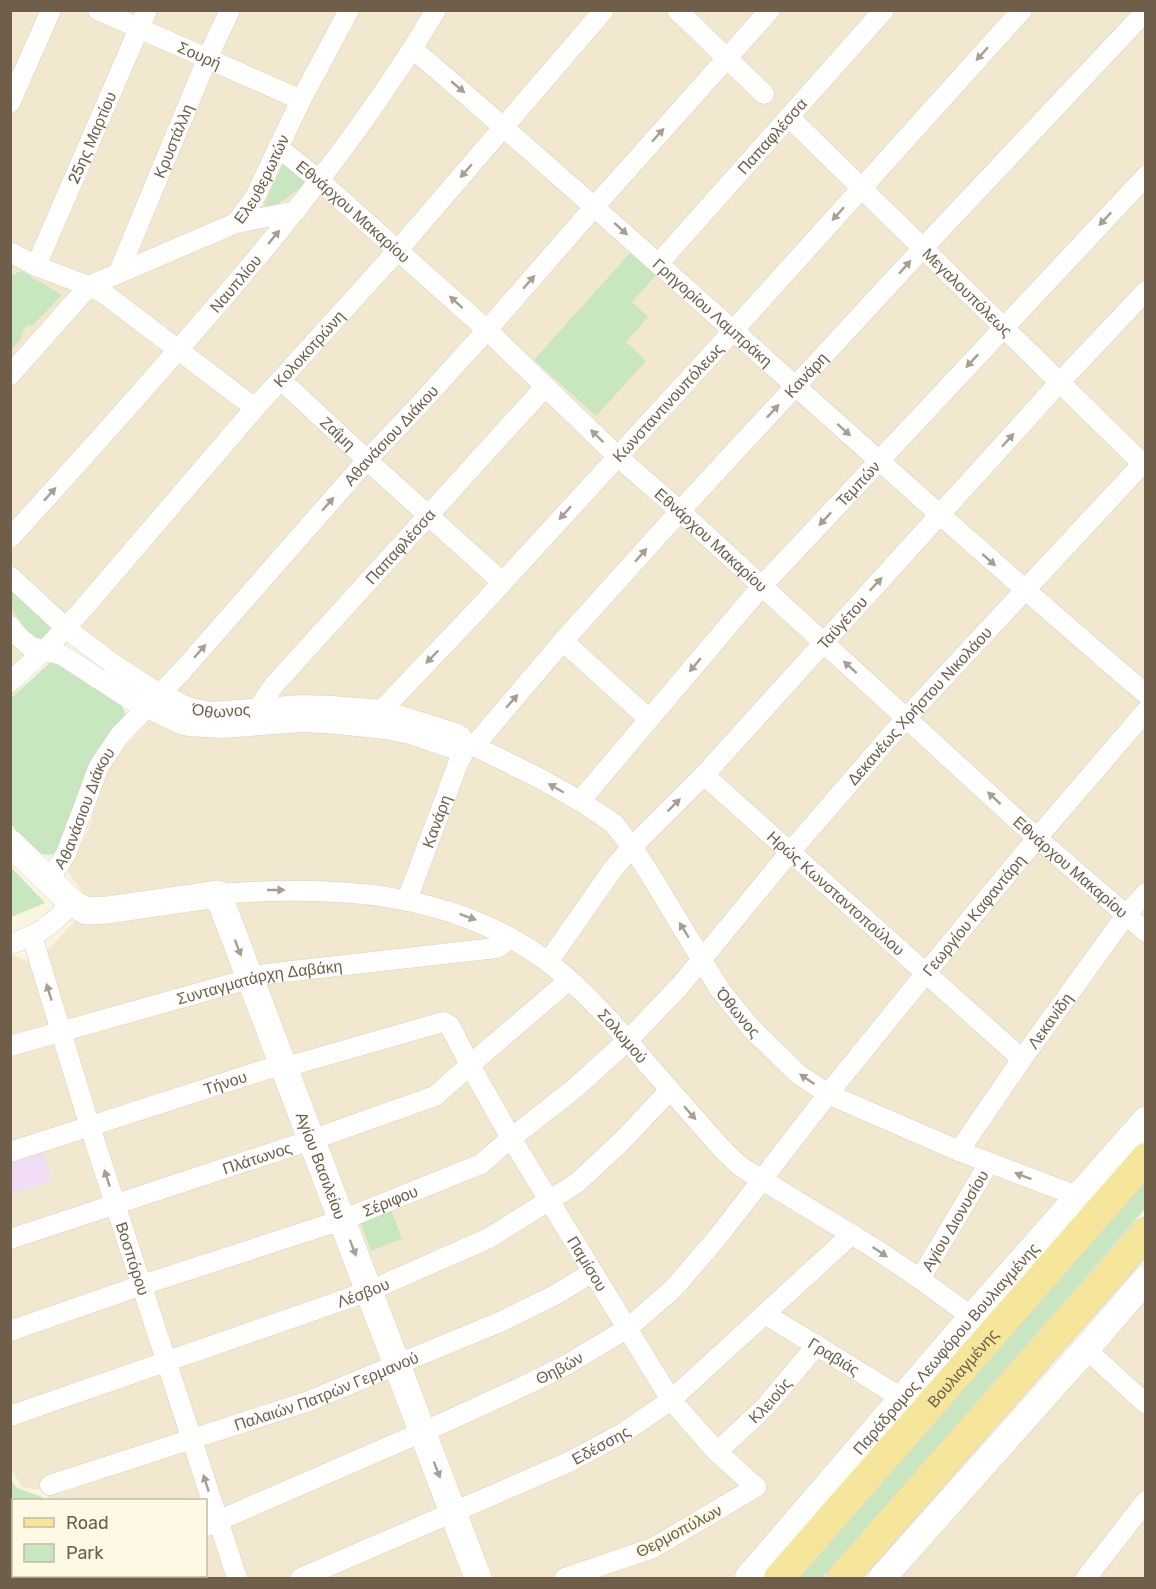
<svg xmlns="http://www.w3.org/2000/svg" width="1156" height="1589" font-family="Rubik,sans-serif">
<rect width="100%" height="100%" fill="#faf5e0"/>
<g fill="#f1e8cf">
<polygon points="11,11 1145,11 1146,889 1120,918 1145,939 1145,1104 736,1578 106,1578 104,1576 206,1576 206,1500 50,1500 42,1490 22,1487 10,1466 11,954 26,961 43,955 77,919 89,902 68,872 89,828 107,767 171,695 64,622 11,673 23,685 11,698"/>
<polygon points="1145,1290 1145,1578 894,1578"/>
</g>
<polygon fill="#f2ddf6" points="43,1152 52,1181 11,1194 11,1162"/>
<g fill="#c8e6c0">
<polygon points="287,165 305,177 306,184 274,207 266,208 264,205 282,166"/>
<polygon points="631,252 656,275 632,302 648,317 626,342 646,361 596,416 534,360"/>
<path d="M 21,271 L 62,295 L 32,326 L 29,325 C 21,329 23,333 20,340 C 18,343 13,347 11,350 L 11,276 Z"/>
<polygon points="10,588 50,626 52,630 42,639 32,636 11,609"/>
<path d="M 53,660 L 121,705 L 125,712 L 125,718 L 103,742 L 76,799 L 57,853 C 37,862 23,838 11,824 L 11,698 Z"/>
<polygon points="10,866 45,903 11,917 10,917"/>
<polygon points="1145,1182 1145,1209 822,1578 798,1578"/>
<polygon points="391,1210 402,1239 371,1251 360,1221"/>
<polygon points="10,1480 17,1488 42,1497 44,1500 14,1500 13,1573 10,1569"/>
<polygon points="16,1576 101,1576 103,1578 18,1578"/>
</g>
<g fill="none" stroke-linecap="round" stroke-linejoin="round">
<g stroke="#b6d3e2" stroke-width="30">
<polyline points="10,1532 14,1536"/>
<polyline points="45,1576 48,1578"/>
</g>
<g stroke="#dbd0bb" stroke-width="21">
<g id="street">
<path id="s1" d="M 98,10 L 301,100"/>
<polyline points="677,10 764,94"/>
<path id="s2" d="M 413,49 C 661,261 898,483 1146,694"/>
<polyline points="10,103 51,10"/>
<path id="s3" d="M 789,117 L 1146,467"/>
<path id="s4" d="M 278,147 L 320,181 L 487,330 L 617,456 L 680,511 L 1037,838 L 1146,932"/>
<polyline points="236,223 296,211"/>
<polyline points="10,252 36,266 89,286 106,295 255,408"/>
<path id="s5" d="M 659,263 L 884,10"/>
<path id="s6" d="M 36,266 L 147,10"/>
<path id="s7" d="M 118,274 L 207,59 L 230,10"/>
<path id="s8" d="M 10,375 L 89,286 L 236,223 L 255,197 L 301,100 L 349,10"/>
<path id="s9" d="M 281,380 L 367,460 L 502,582"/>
<path id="s10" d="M 10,538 C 90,450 169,362 246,271 C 315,189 381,103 436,10"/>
<path id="s11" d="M 10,576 L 66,628 L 113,664 L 150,688 L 187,707 L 211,712 L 302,705 L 333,706 L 382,710 L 455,733 L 462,737 L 468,745"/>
<path id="s12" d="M 10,626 L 19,637 L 31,647 L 62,655 L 136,703 L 178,723 L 189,726 L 221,728 L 303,722 L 338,724 L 385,729 L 410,734 L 451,748 L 458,749 L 468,745 L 474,746 L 539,778 L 580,801 L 604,817 L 614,824 L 632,847 L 645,866 L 720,990 L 751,1028 L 798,1074 L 828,1094 L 959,1151 L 1077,1196"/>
<polyline points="563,641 649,719"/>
<path id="s13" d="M 10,682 L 45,650 L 82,610 L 255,408 L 398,250 L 604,10"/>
<path id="s14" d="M 259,707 L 274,685 L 545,387"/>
<path id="s15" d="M 382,710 L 479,608 L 733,331 L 1022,10"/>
<path id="s16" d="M 474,746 L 563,641 L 680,511 L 923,248 L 1146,11"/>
<path id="s17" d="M 704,775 L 1022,1059"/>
<path id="s18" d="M 580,801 L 762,586 L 1146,176"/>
<path id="s19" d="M 48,881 L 66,854 L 99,766 L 120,735 L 182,671 L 367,460 L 419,405 L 487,330 L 595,206 L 770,10"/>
<path id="s20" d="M 218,894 C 333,885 451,890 548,962 C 586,991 618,1029 649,1066 C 674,1094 699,1123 724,1151 L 741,1167 L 874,1248 L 920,1279 L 972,1317"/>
<path id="s21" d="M 407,900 L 459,761 L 468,745"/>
<path id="s22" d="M 32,936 L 90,1127 L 237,1578"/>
<path d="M 10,944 C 40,934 51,926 72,903"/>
<path id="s23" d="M 548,962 L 613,869 L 632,847 L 704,775 L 1059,383 L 1146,291"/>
<path id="s24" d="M 10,1046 L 266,974 L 496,948 L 503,944 L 508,936"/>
<path id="s25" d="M 959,1151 L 1022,1059 L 1126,915 L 1146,893"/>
<path id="s26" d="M 10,1152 L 267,1069 L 284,1067 L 300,1063 L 443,1022 L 450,1026 L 470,1065 L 511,1138 L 671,1400 L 717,1452 L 756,1487 L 653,1548 L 565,1578"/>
<path id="s27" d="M 10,1239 L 311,1140 L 435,1096 L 470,1065 L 569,980"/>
<path id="s28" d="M 920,1279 L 989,1163"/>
<path id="s29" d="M 765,1314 L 902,1398"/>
<path id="s30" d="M 10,1331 L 142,1285 L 342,1220 L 481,1164 L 511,1138 L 574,1089 L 628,1040 L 679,987 L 790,852 L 906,718 L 1146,460"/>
<polyline points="1086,1349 1146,1404"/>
<path id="s31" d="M 10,1416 L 369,1291 L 489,1238 L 577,1183 L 623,1140 L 670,1090"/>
<path id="s32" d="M 717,1452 L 765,1407 L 817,1345"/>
<path id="s33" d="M 50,1485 L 309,1401 L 500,1322 L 555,1295 L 593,1272"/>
<path id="s34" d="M 206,1526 L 443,1423 L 528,1384 L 566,1365 L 628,1328 L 673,1289 L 717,1238 L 828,1094 L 926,973 L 1037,838 L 1146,711"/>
<polyline points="109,1576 110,1578"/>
<path id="s35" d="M 301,1578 L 569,1462 L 623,1433 L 671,1400 L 852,1234"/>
<polyline points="1086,1578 1146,1501"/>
</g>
</g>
<g stroke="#dfd2b8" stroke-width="28">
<g id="secondary">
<path id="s36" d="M 10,843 L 72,903 L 86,911 L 107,910 L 218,894 L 478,1578"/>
<path id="s37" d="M 748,1578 L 972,1317 L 1146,1120"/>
<polyline points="882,1578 1086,1349 1146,1279"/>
</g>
</g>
<g stroke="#dcd8d3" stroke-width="32">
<g id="primary">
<path id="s38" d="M 779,1578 L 1146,1158"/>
<polyline points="842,1578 1146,1233"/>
</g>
</g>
<use href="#street" stroke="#fff" stroke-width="20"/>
<use href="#secondary" stroke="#fff" stroke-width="27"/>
<use href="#primary" stroke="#f6e69b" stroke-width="30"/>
</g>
<defs><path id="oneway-solid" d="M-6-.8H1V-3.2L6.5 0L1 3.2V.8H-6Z" transform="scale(1.5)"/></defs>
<g fill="#a99e92">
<use href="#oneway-solid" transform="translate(982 54) rotate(132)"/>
<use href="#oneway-solid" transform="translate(458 87) rotate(40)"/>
<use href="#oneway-solid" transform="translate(658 135) rotate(-48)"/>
<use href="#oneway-solid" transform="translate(466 171) rotate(131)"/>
<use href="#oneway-solid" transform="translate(838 214) rotate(132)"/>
<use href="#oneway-solid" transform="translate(1105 219) rotate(133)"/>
<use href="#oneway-solid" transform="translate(621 229) rotate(42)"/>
<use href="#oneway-solid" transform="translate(274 237) rotate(-50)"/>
<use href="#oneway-solid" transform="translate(905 267) rotate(-48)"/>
<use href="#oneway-solid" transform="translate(529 282) rotate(-49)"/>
<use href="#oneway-solid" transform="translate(456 302) rotate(-138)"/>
<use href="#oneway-solid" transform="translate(972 361) rotate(133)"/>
<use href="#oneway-solid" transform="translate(773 411) rotate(-47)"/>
<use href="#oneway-solid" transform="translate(844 430) rotate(42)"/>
<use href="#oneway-solid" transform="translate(597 436) rotate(-136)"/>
<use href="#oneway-solid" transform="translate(1008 440) rotate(-48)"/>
<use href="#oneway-solid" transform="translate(50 494) rotate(-48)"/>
<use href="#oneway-solid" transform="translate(328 504) rotate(-49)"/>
<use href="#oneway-solid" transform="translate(565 513) rotate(132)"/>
<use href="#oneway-solid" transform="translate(825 519) rotate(133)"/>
<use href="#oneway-solid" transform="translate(641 555) rotate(-48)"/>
<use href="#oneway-solid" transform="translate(989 560) rotate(42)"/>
<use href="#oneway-solid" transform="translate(876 584) rotate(-47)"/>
<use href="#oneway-solid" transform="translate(200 651) rotate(-49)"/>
<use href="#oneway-solid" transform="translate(432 657) rotate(134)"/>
<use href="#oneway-solid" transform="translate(695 665) rotate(130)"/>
<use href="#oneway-solid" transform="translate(850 667) rotate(-138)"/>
<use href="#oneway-solid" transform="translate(512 701) rotate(-49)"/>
<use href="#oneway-solid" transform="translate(556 788) rotate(-150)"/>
<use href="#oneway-solid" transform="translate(994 798) rotate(-137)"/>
<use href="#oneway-solid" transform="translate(674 805) rotate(-45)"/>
<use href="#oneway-solid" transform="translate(276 890)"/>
<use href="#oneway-solid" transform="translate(468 917) rotate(20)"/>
<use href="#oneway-solid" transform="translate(684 930) rotate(-122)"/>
<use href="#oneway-solid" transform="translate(238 948) rotate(69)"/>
<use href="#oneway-solid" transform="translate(49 992) rotate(-107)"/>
<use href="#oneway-solid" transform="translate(807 1079) rotate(-146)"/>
<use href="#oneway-solid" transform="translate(690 1113) rotate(49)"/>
<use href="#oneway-solid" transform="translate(1023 1176) rotate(-159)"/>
<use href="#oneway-solid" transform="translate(107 1178) rotate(-108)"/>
<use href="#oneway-solid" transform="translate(353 1248) rotate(69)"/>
<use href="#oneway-solid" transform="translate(880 1252) rotate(34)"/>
<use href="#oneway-solid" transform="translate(437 1470) rotate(69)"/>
<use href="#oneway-solid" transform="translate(206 1483) rotate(-108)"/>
</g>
<g text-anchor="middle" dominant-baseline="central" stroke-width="4.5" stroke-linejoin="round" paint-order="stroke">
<g font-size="16" fill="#6f5e49" stroke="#fef9e5">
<text stroke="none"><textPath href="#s1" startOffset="111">Σουρή</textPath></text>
<text stroke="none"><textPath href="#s5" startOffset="170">Παπαφλέσσα</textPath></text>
<text stroke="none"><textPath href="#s6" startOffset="140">25ης Μαρτίου</textPath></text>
<text stroke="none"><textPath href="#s7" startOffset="144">Κρυστάλλη</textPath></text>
<text stroke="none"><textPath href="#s8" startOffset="330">Ελευθερωτών</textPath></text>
<text stroke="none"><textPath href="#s4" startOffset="99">Εθνάρχου Μακαρίου</textPath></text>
<text stroke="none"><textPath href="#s10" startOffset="340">Ναυπλίου</textPath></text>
<text stroke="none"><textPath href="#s3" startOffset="250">Μεγαλουπόλεως</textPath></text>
<text stroke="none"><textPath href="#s2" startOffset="399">Γρηγορίου Λαμπράκη</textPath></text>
<text stroke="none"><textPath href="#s13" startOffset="448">Κολοκοτρώνη</textPath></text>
<text stroke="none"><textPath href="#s16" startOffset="498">Κανάρη</textPath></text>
<text stroke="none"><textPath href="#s15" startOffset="420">Κωνσταντινουπόλεως</textPath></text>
<text stroke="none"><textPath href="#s9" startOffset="78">Ζαΐμη</textPath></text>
<text stroke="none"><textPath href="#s19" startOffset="568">Αθανάσιου Διάκου</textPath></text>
<text stroke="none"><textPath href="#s18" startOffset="422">Τεμπών</textPath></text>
<text stroke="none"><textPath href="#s4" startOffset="585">Εθνάρχου Μακαρίου</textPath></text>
<text stroke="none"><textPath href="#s14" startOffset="214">Παπαφλέσσα</textPath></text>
<text stroke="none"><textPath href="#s23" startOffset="450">Ταϋγέτου</textPath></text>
<text stroke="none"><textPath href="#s30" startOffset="1136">Δεκανέως Χρήστου Νικολάου</textPath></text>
<text stroke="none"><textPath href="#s11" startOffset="256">Όθωνος</textPath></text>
<text stroke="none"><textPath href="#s19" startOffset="82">Αθανάσιου Διάκου</textPath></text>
<text stroke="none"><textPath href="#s21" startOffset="84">Κανάρη</textPath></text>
<text stroke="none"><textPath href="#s4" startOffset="1071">Εθνάρχου Μακαρίου</textPath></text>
<text stroke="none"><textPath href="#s17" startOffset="177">Ηρώς Κωνσταντοπούλου</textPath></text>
<text stroke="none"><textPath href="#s34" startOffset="1006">Γεωργίου Καφαντάρη</textPath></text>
<text stroke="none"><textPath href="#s24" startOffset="258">Συνταγματάρχη Δαβάκη</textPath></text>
<text stroke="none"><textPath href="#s12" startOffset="884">Όθωνος</textPath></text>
<text stroke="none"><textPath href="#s25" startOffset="159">Λεκανίδη</textPath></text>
<text stroke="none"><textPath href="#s20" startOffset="450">Σολωμού</textPath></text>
<text stroke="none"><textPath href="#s26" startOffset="226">Τήνου</textPath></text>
<text stroke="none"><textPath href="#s27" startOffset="260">Πλάτωνος</textPath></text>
<text stroke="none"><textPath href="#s36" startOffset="526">Αγίου Βασιλείου</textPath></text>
<text stroke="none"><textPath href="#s30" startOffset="402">Σέριφου</textPath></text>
<text stroke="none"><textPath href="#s28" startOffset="68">Αγίου Διονυσίου</textPath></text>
<text stroke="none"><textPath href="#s22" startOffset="338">Βοσπόρου</textPath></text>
<text stroke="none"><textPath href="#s26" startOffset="735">Παμίσου</textPath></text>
<text stroke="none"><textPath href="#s31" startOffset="374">Λέσβου</textPath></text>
<text stroke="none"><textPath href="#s37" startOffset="303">Παράδρομος Λεωφόρου Βουλιαγμένης</textPath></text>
<text stroke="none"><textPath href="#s29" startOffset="81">Γραβιάς</textPath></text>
<text stroke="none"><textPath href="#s34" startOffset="387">Θηβών</textPath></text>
<text stroke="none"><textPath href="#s38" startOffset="279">Βουλιαγμένης</textPath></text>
<text stroke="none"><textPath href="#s33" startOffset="292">Παλαιών Πατρών Γερμανού</textPath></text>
<text stroke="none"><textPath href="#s32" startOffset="74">Κλειούς</textPath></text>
<text stroke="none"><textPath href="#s35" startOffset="328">Εδέσσης</textPath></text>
<text transform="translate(679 1531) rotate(-28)">Θερμοπύλων</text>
</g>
</g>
<rect width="1156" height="1589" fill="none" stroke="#6f5e49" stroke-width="24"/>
<rect x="12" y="1499" width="195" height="78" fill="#fef9e5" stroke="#c5bba7" stroke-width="1.5"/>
<rect x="24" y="1518" width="30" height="9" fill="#f6e69b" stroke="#c5bba7" stroke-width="1.5"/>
<text x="66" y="1529" font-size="18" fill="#6f5e49">Road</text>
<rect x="24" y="1544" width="30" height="18" fill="#c8e6c0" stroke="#c5bba7" stroke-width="1.5"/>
<text x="66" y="1559" font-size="18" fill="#6f5e49">Park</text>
</svg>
